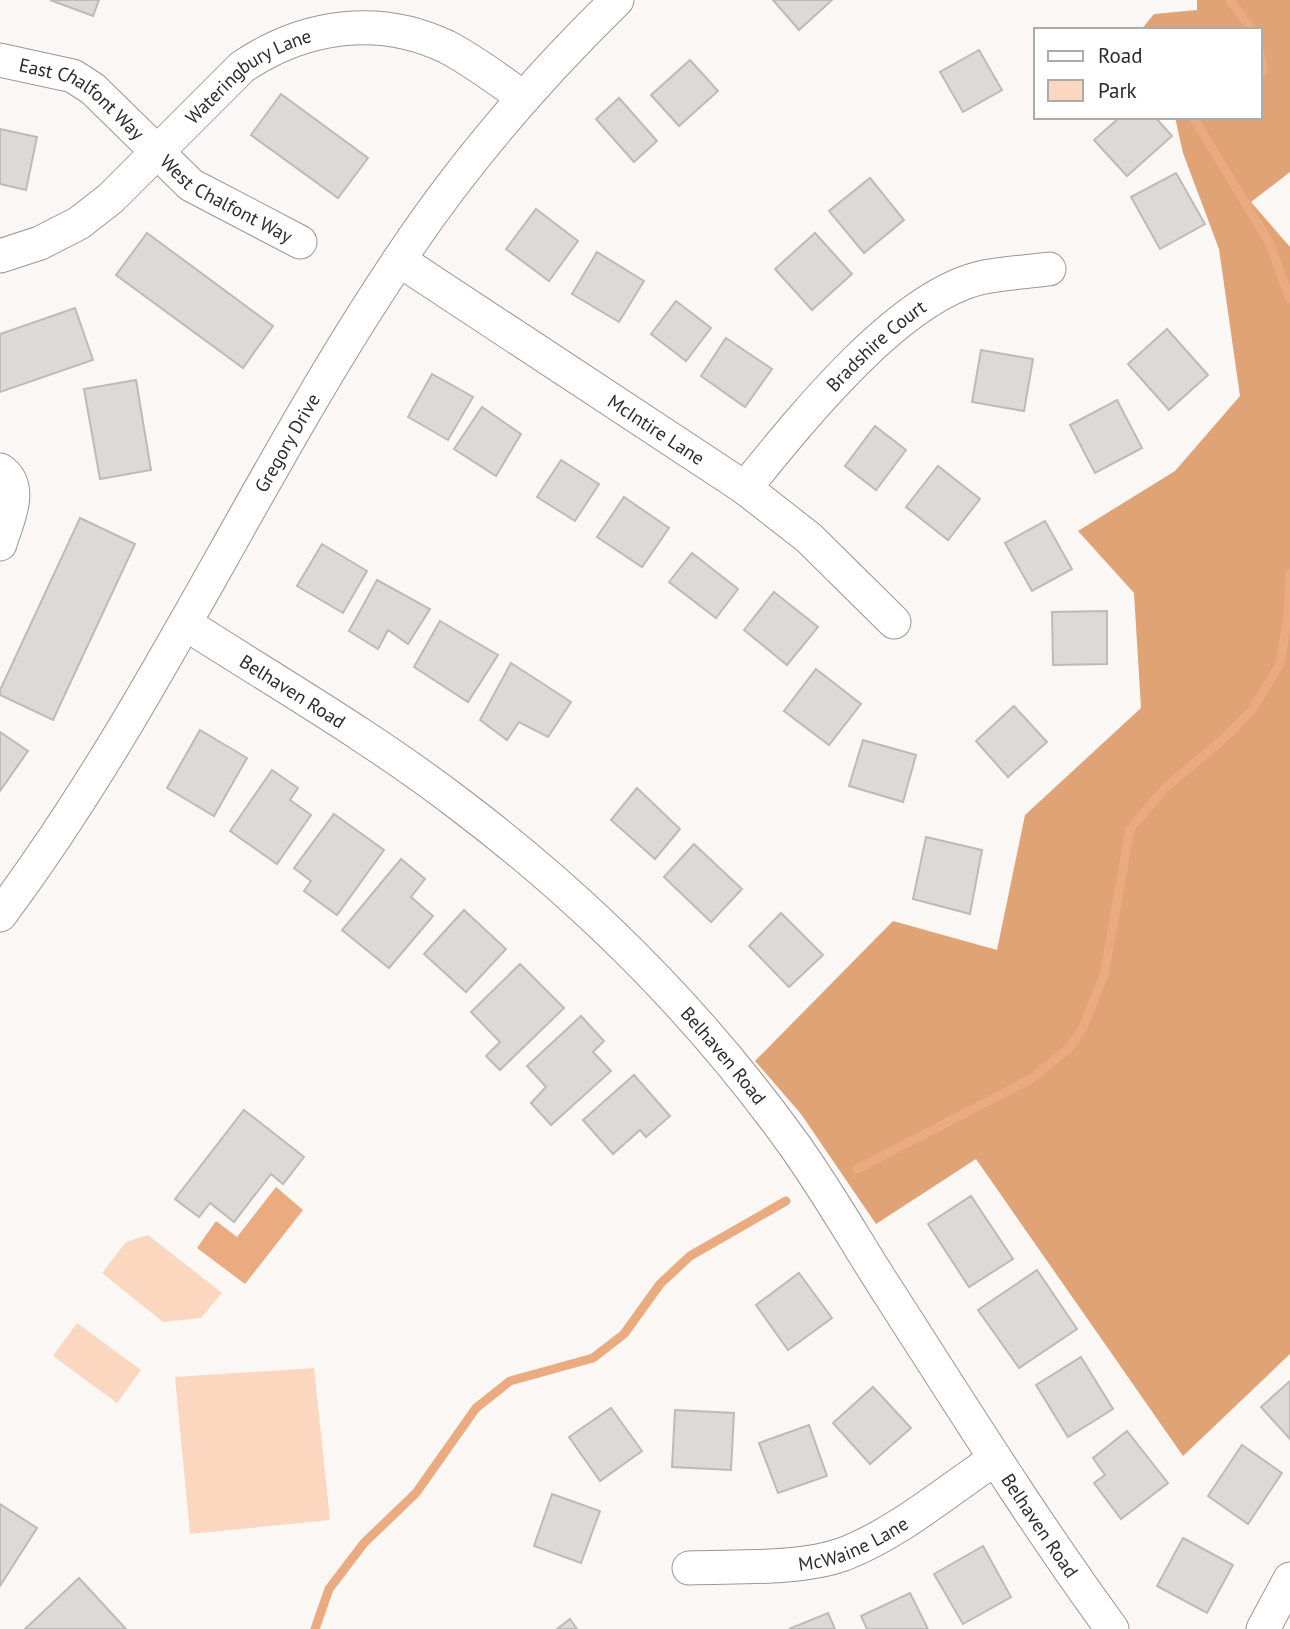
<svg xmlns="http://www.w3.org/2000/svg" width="1290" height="1629" font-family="'PT Sans',sans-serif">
<rect width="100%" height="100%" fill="#fbf7f4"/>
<g fill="#fbd7bf">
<polygon points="148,1235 222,1293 201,1318 163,1322 102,1273 126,1242"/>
<polygon points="77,1323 141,1370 117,1403 53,1356"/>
<polygon points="314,1368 330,1520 190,1534 175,1377"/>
</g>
<polygon fill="#e0a376" points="1197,0 1290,0 1290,172 1251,202 1290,247 1290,1354 1183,1456 976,1159 876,1224 801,1114 755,1061 893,921 997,950 1025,815 1141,708 1134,593 1078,531 1175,471 1240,396 1219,249 1183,153 1175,117 1260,117 1260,30 1141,30 1154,14 1197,10"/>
<polygon fill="#e9ab7f" points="276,1187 303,1210 245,1284 197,1248 216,1221 237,1237"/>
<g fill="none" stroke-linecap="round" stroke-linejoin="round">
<g stroke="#e9ab7f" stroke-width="9">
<polyline points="1230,0 1252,30"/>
<polyline points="1260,53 1263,70 1260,74"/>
<polyline points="1193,117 1269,242 1290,299"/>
<polyline points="857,1169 1031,1079 1069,1048 1083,1028 1104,975 1130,829 1165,788 1229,734 1252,710 1280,664 1288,615 1290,573"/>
<polyline points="315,1629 329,1589 364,1543 416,1493 476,1408 510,1381 593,1358 624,1334 660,1284 690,1256 786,1201"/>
</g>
</g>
<g fill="#ddd9d7" stroke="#bebab8" stroke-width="2">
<polygon points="50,0 99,0 93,16"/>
<polygon points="773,0 832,0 799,30"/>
<polygon points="979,50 1002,90 963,112 940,72"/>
<polygon points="690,60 718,91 679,126 651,95"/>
<polygon points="281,94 368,158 338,198 251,135"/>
<polygon points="619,98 657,141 634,162 596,119"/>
<polygon points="1120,117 1155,117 1172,136 1127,176 1094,140"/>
<polygon points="0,129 37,137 26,190 0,184"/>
<polygon points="1176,173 1205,224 1160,249 1131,197"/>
<polygon points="870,178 904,220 864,253 829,211"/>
<polygon points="536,209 578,241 549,281 506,249"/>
<polygon points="147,233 273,326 243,368 116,275"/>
<polygon points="815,233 852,274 812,310 775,269"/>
<polygon points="597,252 644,281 619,322 572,294"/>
<polygon points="676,301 711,328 686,361 651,334"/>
<polygon points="75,308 93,360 0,392 0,334"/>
<polygon points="1167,329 1208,375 1169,410 1128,364"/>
<polygon points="726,338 772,369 745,407 701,376"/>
<polygon points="981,350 1033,359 1024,411 972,402"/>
<polygon points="432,374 473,397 448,440 408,417"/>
<polygon points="136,380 151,470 100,479 84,389"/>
<polygon points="1117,400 1142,448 1095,473 1070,425"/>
<polygon points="482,407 521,434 496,476 454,449"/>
<polygon points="875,426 906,450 876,490 845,466"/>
<polygon points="561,460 599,484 575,521 537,497"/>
<polygon points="938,466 980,499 948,540 906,507"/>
<polygon points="624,497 669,528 642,567 597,537"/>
<polygon points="80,518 135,544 53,720 0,695 0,690"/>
<polygon points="1045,521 1072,569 1032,591 1005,543"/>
<polygon points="322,544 367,571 343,613 297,586"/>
<polygon points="692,553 738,589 716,618 669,582"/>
<polygon points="377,580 430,609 408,644 388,630 378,649 349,631"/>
<polygon points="774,592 818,627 787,665 744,630"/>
<polygon points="1107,611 1107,664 1053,665 1052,612"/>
<polygon points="440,621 498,655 468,702 414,667"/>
<polygon points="511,663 571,702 548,737 519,722 507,740 480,720"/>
<polygon points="816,669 861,704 829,745 784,711"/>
<polygon points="1014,706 1047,742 1008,777 976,741"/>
<polygon points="200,730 247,758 214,816 167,788"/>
<polygon points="0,732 28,751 0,791"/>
<polygon points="863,740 916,755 903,802 849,786"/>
<polygon points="272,770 298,788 290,800 311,815 277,864 230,831"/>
<polygon points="637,788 680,829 655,859 611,820"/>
<polygon points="334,814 384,850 337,915 304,891 311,881 294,868"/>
<polygon points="926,837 982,850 970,914 913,899"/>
<polygon points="694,844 742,889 711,922 664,877"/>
<polygon points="401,859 425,879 411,897 433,916 389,968 342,930"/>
<polygon points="464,910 506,949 466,992 424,954"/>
<polygon points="781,913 823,955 789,987 749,946"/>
<polygon points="520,964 564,1008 500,1070 486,1056 500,1042 471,1012"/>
<polygon points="581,1016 604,1041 593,1052 611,1071 551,1125 531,1103 546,1087 527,1066"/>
<polygon points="634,1075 670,1116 646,1137 640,1130 613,1154 583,1120"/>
<polygon points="244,1110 304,1157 283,1184 271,1174 234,1222 210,1203 199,1217 175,1199"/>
<polygon points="971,1196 1013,1259 969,1287 928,1224"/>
<polygon points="1037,1270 1077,1329 1019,1368 978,1310"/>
<polygon points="799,1273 832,1318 788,1350 756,1305"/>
<polygon points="1081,1357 1113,1409 1068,1437 1036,1385"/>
<polygon points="1290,1381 1290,1439 1261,1407"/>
<polygon points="873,1387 911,1428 870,1464 833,1423"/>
<polygon points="611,1408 642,1451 600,1481 569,1437"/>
<polygon points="675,1410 734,1413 731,1470 672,1467"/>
<polygon points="809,1425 827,1476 778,1493 759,1443"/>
<polygon points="1127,1431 1168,1483 1121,1519 1094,1483 1105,1475 1093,1458"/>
<polygon points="1242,1445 1282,1473 1248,1524 1208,1496"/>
<polygon points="552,1494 600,1511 581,1563 534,1546"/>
<polygon points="0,1504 37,1528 0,1586"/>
<polygon points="1183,1538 1233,1565 1207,1613 1157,1586"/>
<polygon points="983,1546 1011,1597 963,1624 934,1574"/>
<polygon points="79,1578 126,1629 25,1629"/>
<polygon points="910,1593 928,1629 867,1629 861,1616"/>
<polygon points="828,1613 835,1629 789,1629"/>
<polygon points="570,1619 577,1629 557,1629"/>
</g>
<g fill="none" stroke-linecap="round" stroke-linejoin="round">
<g stroke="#9a9794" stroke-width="35">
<g id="minor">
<path id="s1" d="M 0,60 L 73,76 L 93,89 L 191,185 L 300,242"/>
<path id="s2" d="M 0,256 L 40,243 L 79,223 L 111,198 L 242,67 C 304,25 379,14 447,47 C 474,61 500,81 524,98"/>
<path id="s3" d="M 399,260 L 745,488 L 809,538 L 894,622"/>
<path d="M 0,470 C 25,487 7,520 0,544"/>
<path id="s4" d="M 745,488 C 798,423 896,298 980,278 C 1002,273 1026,272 1049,269"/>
<path id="s5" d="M 186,624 C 278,683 373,738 459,804 C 586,900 702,1016 795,1146 C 827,1191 855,1240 885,1287 C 959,1402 1031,1518 1112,1629"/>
<path id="s6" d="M 0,915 C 154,709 256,473 399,260 C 461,166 536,79 617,0"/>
<path id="s7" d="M 689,1568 C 736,1566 800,1570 844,1554 C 898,1533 947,1491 995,1459"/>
<polyline points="1263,1629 1290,1579"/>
</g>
</g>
<use href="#minor" stroke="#fff" stroke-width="33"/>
</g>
<g text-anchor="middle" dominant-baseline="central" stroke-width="7" stroke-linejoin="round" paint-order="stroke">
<g font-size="19" fill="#2e2c2b" stroke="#fff">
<text stroke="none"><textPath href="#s2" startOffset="312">Wateringbury Lane</textPath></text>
<text stroke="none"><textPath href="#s1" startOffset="93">East Chalfont Way</textPath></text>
<text stroke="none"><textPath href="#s1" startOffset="273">West Chalfont Way</textPath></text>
<text stroke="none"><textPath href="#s4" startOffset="194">Bradshire Court</textPath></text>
<text stroke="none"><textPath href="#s3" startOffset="308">McIntire Lane</textPath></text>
<text stroke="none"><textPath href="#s6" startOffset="553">Gregory Drive</textPath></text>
<text stroke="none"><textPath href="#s5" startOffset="126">Belhaven Road</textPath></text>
<text stroke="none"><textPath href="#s5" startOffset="693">Belhaven Road</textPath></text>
<text stroke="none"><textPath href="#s5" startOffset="1260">Belhaven Road</textPath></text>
<text stroke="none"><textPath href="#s7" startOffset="168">McWaine Lane</textPath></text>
</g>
</g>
<rect x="1034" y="28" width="228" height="91" fill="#ffffff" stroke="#ababaa" stroke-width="2"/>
<rect x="1048" y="51" width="35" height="10" fill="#ffffff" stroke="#ababaa" stroke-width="2"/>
<text x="1098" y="63" font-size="21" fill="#2e2c2b">Road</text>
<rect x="1048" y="80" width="35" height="21" fill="#fbd7bf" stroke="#ababaa" stroke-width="2"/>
<text x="1098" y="98" font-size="21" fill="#2e2c2b">Park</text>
</svg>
